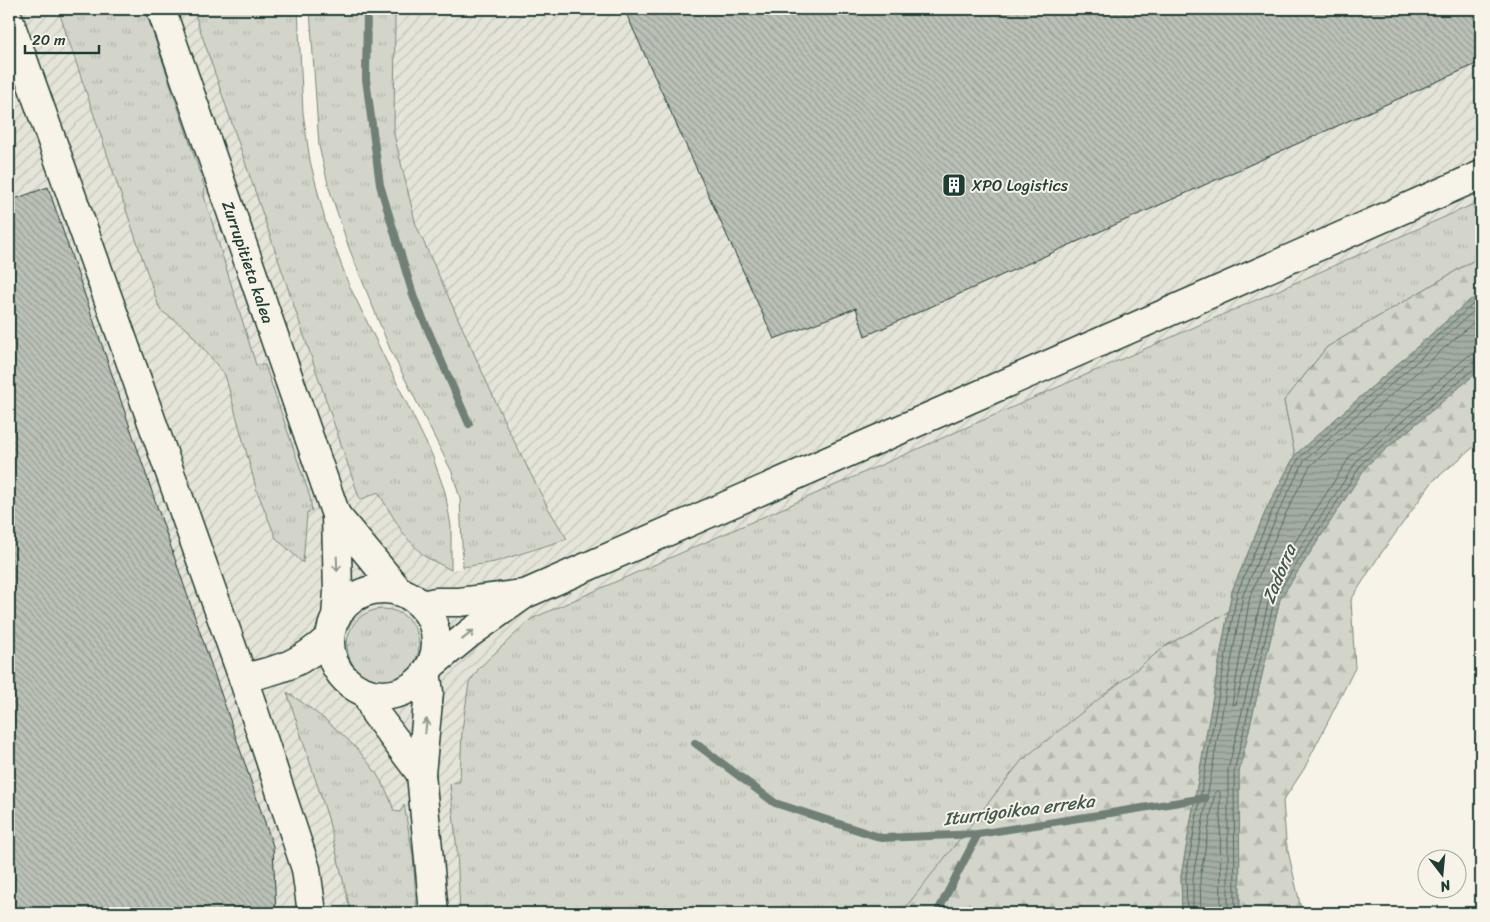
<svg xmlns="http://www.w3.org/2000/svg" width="1490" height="922" font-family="Sriracha,sans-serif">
<defs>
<pattern id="industrial-furrows" width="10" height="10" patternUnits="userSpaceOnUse" patternTransform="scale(1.25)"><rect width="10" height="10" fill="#e5e4d9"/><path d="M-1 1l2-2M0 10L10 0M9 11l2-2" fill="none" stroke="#c4c4bb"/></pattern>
<pattern id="grass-tufts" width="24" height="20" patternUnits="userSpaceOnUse" patternTransform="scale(1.25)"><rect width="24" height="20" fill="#d3d5ca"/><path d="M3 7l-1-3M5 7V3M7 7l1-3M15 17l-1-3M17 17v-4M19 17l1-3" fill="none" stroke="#b5b8ae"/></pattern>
<pattern id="forest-firs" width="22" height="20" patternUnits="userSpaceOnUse" patternTransform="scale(1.25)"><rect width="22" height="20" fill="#d3d5ca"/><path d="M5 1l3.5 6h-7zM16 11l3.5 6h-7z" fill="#b5b8ae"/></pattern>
<pattern id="water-rules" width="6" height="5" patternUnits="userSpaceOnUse" patternTransform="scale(1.25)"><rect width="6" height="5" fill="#a4ada3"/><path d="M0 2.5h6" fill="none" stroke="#858e86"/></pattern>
<pattern id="building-back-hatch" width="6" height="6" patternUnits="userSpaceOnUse" patternTransform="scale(1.25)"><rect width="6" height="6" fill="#bbc1b6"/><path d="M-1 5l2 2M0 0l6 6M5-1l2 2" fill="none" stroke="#979e95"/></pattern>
</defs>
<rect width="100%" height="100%" fill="#f7f3e8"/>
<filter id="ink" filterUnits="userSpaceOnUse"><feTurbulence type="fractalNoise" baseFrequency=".02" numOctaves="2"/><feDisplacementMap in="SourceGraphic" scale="10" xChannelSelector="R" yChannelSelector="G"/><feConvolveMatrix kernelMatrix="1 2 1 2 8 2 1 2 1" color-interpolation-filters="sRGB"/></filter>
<g filter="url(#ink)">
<polygon fill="url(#industrial-furrows)" points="9,9 193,9 360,500 378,492 404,536 424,556 451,570 495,562 536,550 567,538 548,508 507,427 416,225 394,134 395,9 1481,9 1481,201 531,619 480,667 469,683 462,730 460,781 457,851 460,913 9,913"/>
<g fill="url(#grass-tufts)" stroke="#79897f">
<polygon points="58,9 145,9 205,188 204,196 256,365 265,365 310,497 312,511 307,513 303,563 276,538 257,491 225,375 188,330 160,310"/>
<polygon points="193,9 298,9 303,113 310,161 326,224 349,285 432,455 445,492 451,526 451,570 424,556 404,535 378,492 360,500"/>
<polygon points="310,9 395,9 394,134 416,225 507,427 548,508 567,539 495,562 463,567 460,498 452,472 390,349 349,248 329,188 319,146"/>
<polygon points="1481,201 1481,256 1327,347 1284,401 1295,455 1267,508 1232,591 1228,612 1167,645 909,903 905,913 460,913 457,851 450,784 460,781 462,730 469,683 480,667 531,619"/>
<circle cx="383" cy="645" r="36"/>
<path d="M 287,692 C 330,721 379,759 394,811 L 400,812 L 404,805 L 413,856 L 417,913 L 351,913 L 328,818 Z"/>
</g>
<g fill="url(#forest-firs)" stroke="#79897f">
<polygon points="1481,256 1481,297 1470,300 1295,455 1284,401 1327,347"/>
<polygon points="1481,369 1481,441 1433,481 1377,559 1351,600 1355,668 1304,769 1283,801 1286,842 1302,913 1240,913 1239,772 1280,599 1367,465"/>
<polygon points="1228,612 1181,876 1182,913 905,913 909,903 1022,760 1167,645"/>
</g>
<polygon fill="url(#water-rules)" stroke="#6f8077" points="1481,297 1481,369 1367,465 1280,599 1239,772 1240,913 1182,913 1181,876 1232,591 1267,508 1295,455 1470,300"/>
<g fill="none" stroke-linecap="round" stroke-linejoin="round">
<g stroke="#546a60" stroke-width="1">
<polyline points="1481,316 1310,466 1284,517 1250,596 1232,705 1236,704 1263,592 1351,455 1468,356 1481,352"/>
<polyline points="1187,913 1186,876 1237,593 1272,511 1299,458 1472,305 1481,302"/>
<polyline points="1193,913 1193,877 1243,595 1278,513 1304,461 1475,310 1481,309"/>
<polyline points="1201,913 1200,878 1215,792 1218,790 1220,792 1221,913"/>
<polyline points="1228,913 1228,770 1270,595 1359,458 1472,362 1481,360"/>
<polyline points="1235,913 1234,772 1275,597 1363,462 1476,367 1481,366"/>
</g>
<g stroke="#6f8077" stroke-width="8">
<polyline points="367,9 366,79 380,185 414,298 469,424"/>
<polyline points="695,743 775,803 882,838 978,834 1205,798"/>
<polyline points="937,913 978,834"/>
</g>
</g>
<g fill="url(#building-back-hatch)" stroke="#1f3d34">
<polygon points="624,9 1481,9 1481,62 865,336 856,308 774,339"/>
<polygon points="48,187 273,846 276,913 9,913 9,201"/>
</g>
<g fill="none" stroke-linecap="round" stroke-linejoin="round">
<g stroke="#1f3d34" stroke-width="31">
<g id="minor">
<polyline points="161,9 336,515 338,592 336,616"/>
<polyline points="9,20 243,678 306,869 312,913"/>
<polyline points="336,515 399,591"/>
<circle cx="383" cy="642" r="53"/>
<polyline points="422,605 436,602 459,602 524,594"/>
<polyline points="430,666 470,633 525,594 1481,175"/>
<polyline points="426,672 429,692 421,774 434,913"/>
<path d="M 243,678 C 282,669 299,665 330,637"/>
<polyline points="366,692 375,713 421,774"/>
</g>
</g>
<use href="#minor" stroke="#f7f3e8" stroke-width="28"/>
</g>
<defs><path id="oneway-shaft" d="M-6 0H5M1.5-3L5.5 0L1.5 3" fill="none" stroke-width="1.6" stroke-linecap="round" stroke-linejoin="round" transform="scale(1.25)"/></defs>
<g stroke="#8b988e">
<use href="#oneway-shaft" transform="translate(337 564) rotate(88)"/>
<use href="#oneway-shaft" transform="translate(468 635) rotate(-38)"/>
<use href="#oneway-shaft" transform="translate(426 726) rotate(-84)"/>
</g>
</g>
<defs>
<g id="building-square" transform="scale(1.25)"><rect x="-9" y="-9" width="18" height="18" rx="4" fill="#1f3d34" stroke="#f7f3e8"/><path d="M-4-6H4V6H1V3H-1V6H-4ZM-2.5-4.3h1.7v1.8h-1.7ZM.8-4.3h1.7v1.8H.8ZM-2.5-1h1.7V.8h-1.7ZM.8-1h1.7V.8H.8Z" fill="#fff"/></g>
</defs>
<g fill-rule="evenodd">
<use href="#building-square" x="954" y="185"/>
</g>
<g text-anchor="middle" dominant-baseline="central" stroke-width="4" stroke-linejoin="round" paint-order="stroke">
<g font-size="16" fill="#1f3d34" stroke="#f7f3e8" text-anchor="start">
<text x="972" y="185">XPO Logistics</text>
</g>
<g font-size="16" fill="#1f3d34" stroke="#f7f3e8">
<text transform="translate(248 262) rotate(71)">Zurrupitieta kalea</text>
</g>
<g font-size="18" font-style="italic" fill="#405950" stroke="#f7f3e8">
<text transform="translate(1279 574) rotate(-68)">Zadorra</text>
<text transform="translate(1019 810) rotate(-7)">Iturrigoikoa erreka</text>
</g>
</g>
<rect width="1490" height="922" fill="none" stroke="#f7f3e8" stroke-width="30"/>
<rect x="15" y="15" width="1460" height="892" fill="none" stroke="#1f3d34" stroke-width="2" filter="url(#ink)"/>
<g transform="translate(1442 874) rotate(164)"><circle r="24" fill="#f7f3e8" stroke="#a1aaa0"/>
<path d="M0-4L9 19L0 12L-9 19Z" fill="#1f3d34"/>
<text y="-8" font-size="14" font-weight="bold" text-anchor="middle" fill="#1f3d34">N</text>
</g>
<path d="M25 45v8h74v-8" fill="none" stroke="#1f3d34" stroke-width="2.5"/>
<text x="32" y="45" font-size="15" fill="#1f3d34" stroke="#f7f3e8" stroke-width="4" paint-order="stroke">20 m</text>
</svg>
